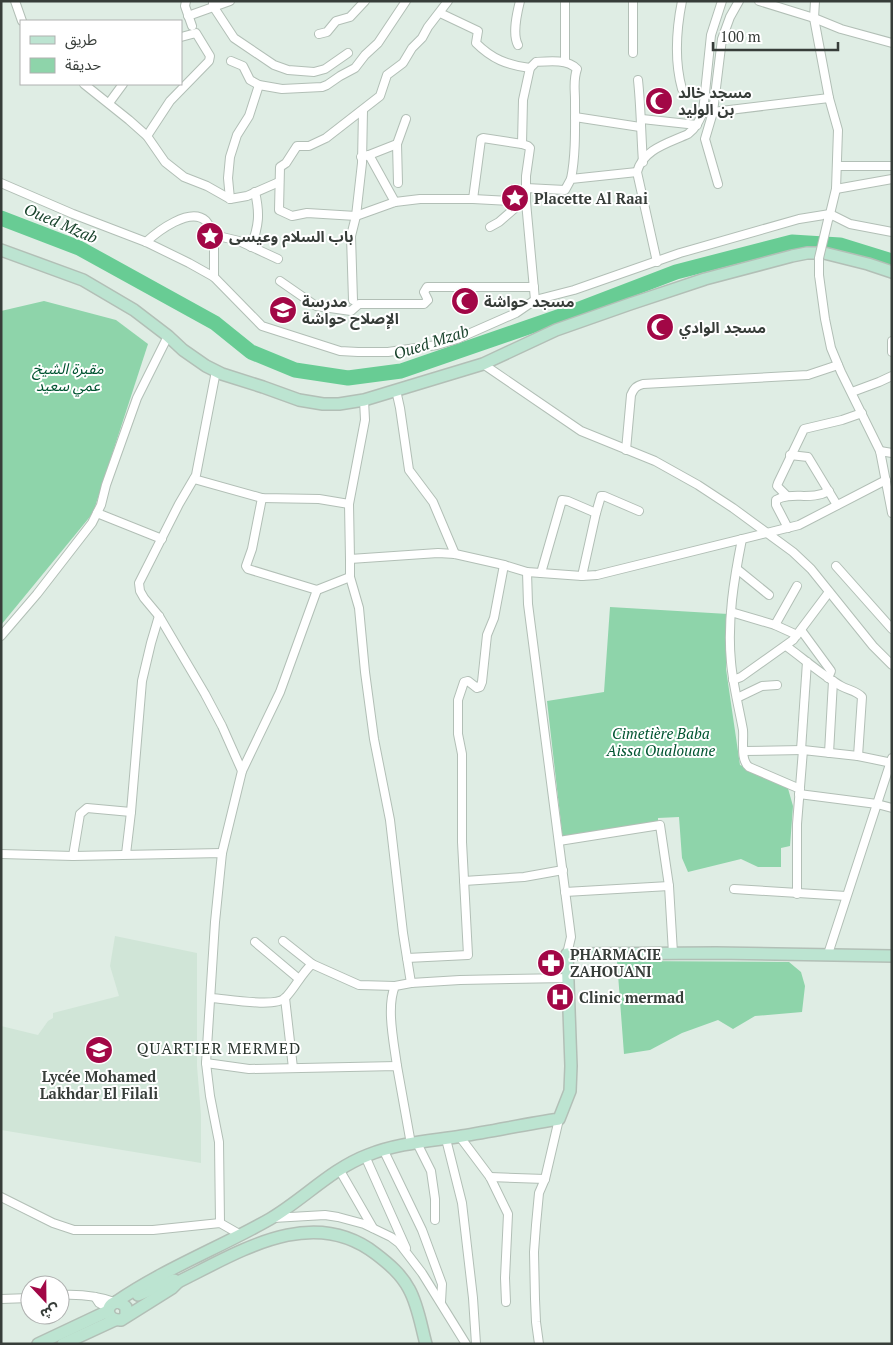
<svg xmlns="http://www.w3.org/2000/svg" width="893" height="1345" font-family="'PT Serif','Noto Sans Arabic',serif">
<rect width="100%" height="100%" fill="#dfede4"/>
<polygon fill="#d0e5d7" points="115,936 197,953 197,1066 201,1115 201,1163 1,1130 1,1026 38,1035 48,1021 53,1018 53,1013 119,996 110,966"/>
<g fill="#8ed4aa">
<polygon points="44,301 116,320 148,344 93,513 1,625 1,311"/>
<polygon points="610,607 728,614 726,669 740,765 787,785 793,806 790,846 781,848 781,867 758,867 741,859 688,872 682,858 679,817 658,818 658,824 563,841 547,701 604,692"/>
<polygon points="617,961 789,962 801,972 805,986 802,1012 755,1016 733,1029 718,1020 682,1033 650,1050 624,1054"/>
</g>
<g fill="none" stroke-linecap="round" stroke-linejoin="round">
<polyline stroke="#68cc94" stroke-width="15" points="1,218 79,248 215,323 251,352 295,370 348,378 401,371 569,313 676,272 792,242 840,245 892,261"/>
<g stroke="#b2bfb6" stroke-width="10">
<g id="street">
<polyline points="15,1 22,21"/>
<polyline points="186,1 185,6 192,26"/>
<polyline points="213,1 213,6 234,38 274,65 288,70 314,72 325,69 348,53"/>
<polyline points="448,1 428,27 422,38 412,48 403,63 387,75 380,96 326,138 309,146 297,146 286,163 280,167 279,210 292,216 307,213 356,216 395,202 420,199 473,199 526,202"/>
<path d="M 682,1 C 676,31 674,60 682,89"/>
<polyline points="759,1 814,18 841,29 892,43"/>
<polyline points="815,1 814,18 829,98 838,130 836,189 829,218"/>
<path d="M 440,13 L 478,31 L 476,43 C 492,59 507,65 530,68"/>
<polyline points="188,16 230,1"/>
<polyline points="319,34 327,32 336,21 350,17 365,1"/>
<path d="M 518,45 C 512,34 517,13 520,1"/>
<polyline points="633,53 633,1"/>
<polyline points="231,61 243,66 250,80 259,85 282,89 322,87 327,85 340,76 355,68 365,55 378,43 406,1"/>
<polyline points="565,62 565,1"/>
<path d="M 638,80 C 641,108 641,135 643,162"/>
<polyline points="84,84 129,120 147,136 165,162 184,177 207,186 230,199 247,196 279,182"/>
<polyline points="109,103 123,84"/>
<polyline points="713,112 829,98"/>
<polyline points="575,117 640,127"/>
<polyline points="642,119 697,125"/>
<polyline points="147,136 170,101 209,61 210,56 196,33 181,37"/>
<polyline points="397,144 398,183"/>
<polyline points="369,155 397,144 406,119"/>
<polyline points="361,157 369,155 395,202"/>
<polyline points="837,166 892,166"/>
<polyline points="1,183 73,214 146,242 189,263 214,277 262,326 340,351 358,352 388,352 437,345 457,339 516,313 535,300 574,290 680,253 799,219 830,214 850,224 892,232"/>
<polyline points="718,184 705,139 713,112 722,39 730,17 739,1"/>
<polyline points="526,188 565,190 571,179 637,172"/>
<polyline points="836,189 892,179"/>
<polyline points="230,199 228,178 230,157 237,135 249,116 259,85"/>
<polyline points="473,199 481,139 483,138 522,144"/>
<polyline points="490,227 499,222 522,202"/>
<polyline points="214,235 214,277"/>
<path d="M 146,242 C 157,232 190,206 206,221 C 209,224 211,230 214,235 L 239,241 L 278,259"/>
<path d="M 251,247 C 259,225 260,214 255,192"/>
<path d="M 657,262 L 637,172 C 643,149 669,143 688,134 C 696,128 699,121 703,112 L 711,35 L 722,1"/>
<polyline points="819,275 825,319 831,348 841,372 880,451 892,513"/>
<polyline points="280,281 316,306 351,311 359,304 424,304 428,300 424,292 427,287 534,287"/>
<polyline points="353,300 351,236 356,216 362,163 363,110"/>
<path d="M 535,300 L 526,202 L 526,176 L 530,148 L 528,146 L 522,144 L 523,100 L 530,68 L 536,62 C 549,61 568,59 577,69 C 573,80 575,89 575,100 C 575,126 576,154 571,179"/>
<polyline points="892,341 892,352"/>
<polyline points="483,364 581,431 655,461 698,485 733,508 793,552 811,569 873,646 892,665"/>
<polyline points="216,371 196,475 179,504 139,583 140,591 144,598 159,616 205,694 222,726 242,771 222,853"/>
<polyline points="396,390 400,408 409,470 433,502 455,554"/>
<polyline points="852,392 879,382 892,376"/>
<path d="M 626,450 L 631,395 C 634,388 636,386 643,384 L 808,375 L 838,365"/>
<polyline points="880,451 892,453"/>
<polyline points="790,455 808,457 837,505"/>
<polyline points="194,479 262,498 319,499 349,504"/>
<polyline points="787,496 777,486 778,483 804,429 842,420 862,413"/>
<polyline points="262,498 252,549 246,566 248,569 317,590 350,577 350,559 438,553 455,554 504,565 527,572 582,576 597,575 799,525 886,480"/>
<polyline points="97,513 162,539"/>
<path d="M 788,528 L 776,505 L 776,500 C 791,491 811,501 829,491"/>
<path d="M 742,539 C 734,579 727,621 731,662 C 733,685 739,708 743,730 C 744,741 740,760 749,767 L 800,789"/>
<polyline points="350,559 349,504 365,420 364,400"/>
<polyline points="836,566 892,629"/>
<polyline points="737,569 769,595"/>
<polyline points="527,572 528,604 571,937 567,954"/>
<polyline points="541,573 562,500 568,501 596,513"/>
<polyline points="582,576 596,513 601,496 604,496 639,511"/>
<polyline points="350,577 359,608 365,672 374,739 390,820 403,933 411,983"/>
<polyline points="731,612 775,625 797,635"/>
<polyline points="775,625 797,586"/>
<polyline points="801,630 831,671 828,678"/>
<polyline points="1,636 37,594 92,523 101,505 106,485 137,398 168,336"/>
<path d="M 786,646 C 804,659 822,675 841,686 C 848,690 857,691 862,697 L 858,756"/>
<polyline points="733,680 741,677 793,640 829,592"/>
<polyline points="737,698 762,686 777,685"/>
<polyline points="801,750 807,662"/>
<polyline points="744,751 803,750"/>
<polyline points="829,753 833,681"/>
<polyline points="242,771 280,692 317,590"/>
<polyline points="799,794 877,804 892,808"/>
<polyline points="559,841 660,825 669,886 673,953"/>
<polyline points="1,854 73,856 222,853 215,922 206,1063 210,1096 219,1142 220,1223"/>
<polyline points="126,854 131,812 142,681 151,643 159,616"/>
<polyline points="73,856 80,814 87,808 131,812"/>
<polyline points="464,881 524,877 563,870"/>
<polyline points="734,889 846,896"/>
<polyline points="565,892 669,886"/>
<polyline points="797,894 797,824 803,750 858,756 892,763"/>
<polyline points="283,941 312,964"/>
<polyline points="255,942 299,979"/>
<polyline points="828,954 892,758"/>
<polyline points="407,958 468,955 462,842 462,754 458,734 458,700 464,682 468,681 477,688 480,687 482,682 487,635 494,618 504,565"/>
<path d="M 212,998 C 227,999 275,1008 285,998 C 295,988 301,974 312,964 L 359,985 L 395,986"/>
<polyline points="285,998 293,1068"/>
<polyline points="206,1063 249,1069 397,1066 411,1144"/>
<path d="M 397,1066 C 394,1043 386,1007 395,986 L 411,983 L 460,980 L 568,978"/>
<polyline points="460,1137 490,1177 508,1214 505,1278 506,1302"/>
<polyline points="446,1139 462,1203 473,1298 476,1344"/>
<polyline points="417,1143 431,1171 435,1199 435,1220"/>
<polyline points="383,1149 422,1230 442,1284 441,1302"/>
<polyline points="365,1156 406,1248"/>
<polyline points="339,1169 373,1228"/>
<polyline points="490,1177 545,1179"/>
<polyline points="1,1197 53,1223 74,1230 153,1230 220,1223 241,1235"/>
<polyline points="273,1218 325,1215 338,1217 364,1224 391,1237 399,1243 422,1273 466,1344"/>
<path d="M 60,1295 C 79,1294 96,1295 114,1302"/>
<polyline points="95,1297 99,1303 108,1308"/>
<polyline points="1,1299 30,1298"/>
<polyline points="539,1344 536,1322 535,1299 534,1252 536,1225 539,1193 545,1179 559,1119"/>
</g>
</g>
<g stroke="#b2bfb6" stroke-width="14">
<g id="secondary">
<polyline points="1,250 83,280 134,310 168,336 183,350 206,366 222,374 263,387 299,400 323,404 339,404 364,400 483,364 556,330 630,304 705,279 792,256 807,253 824,253 868,264 892,272"/>
<polyline points="138,1295 174,1280 178,1282"/>
<path d="M 116,1302 C 164,1269 219,1248 270,1219 C 304,1199 331,1169 368,1155 C 398,1143 431,1141 462,1136 C 494,1131 526,1124 559,1119 L 570,1091 L 571,1066 L 567,954 L 716,953 L 892,956"/>
<path d="M 126,1316 L 126,1307 L 121,1303 L 116,1302 C 103,1307 108,1321 121,1320 L 172,1288 L 178,1282 C 239,1252 312,1204 376,1254 C 389,1264 401,1274 409,1289 C 418,1305 421,1326 426,1344"/>
<polyline points="38,1344 108,1311"/>
<polyline points="63,1344 115,1320"/>
</g>
</g>
<use href="#street" stroke="#fff" stroke-width="8"/>
<use href="#secondary" stroke="#bce4d1" stroke-width="11"/>
<g stroke="#b2bfb6" stroke-width="10" stroke-linecap="butt">
<polyline id="street-bridge" points="819,275 819,258 828,220"/>
</g>
<use href="#street-bridge" stroke="#fff" stroke-width="8"/>
</g>
<defs>
<g id="mosque-disc" transform="scale(1.4375)"><circle r="9.5" fill="#a20746" stroke="#fff"/><path d="M3.5-4.9A6 6 0 1 0 3.5 4.9A5 5 0 1 1 3.5-4.9Z" fill="#fff"/></g>
<g id="sight-disc" transform="scale(1.4375)"><circle r="9.5" fill="#a20746" stroke="#fff"/><path d="M0-6L1.8-2.2L6-1.7L2.9 1.2L3.7 5.4L0 3.3L-3.7 5.4L-2.9 1.2L-6-1.7L-1.8-2.2Z" fill="#fff"/></g>
<g id="school-disc" transform="scale(1.4375)"><circle r="9.5" fill="#a20746" stroke="#fff"/><path d="M0-5L7-2L0 1L-7-2ZM-4 1L0 2.5L4 1V4Q0 6-4 4Z" fill="#fff"/></g>
<g id="pharmacy-disc" transform="scale(1.4375)"><circle r="9.5" fill="#a20746" stroke="#fff"/><path d="M-2-6h4v4h4v4h-4v4h-4v-4h-4v-4h4Z" fill="#fff"/></g>
<g id="hospital-disc" transform="scale(1.4375)"><circle r="9.5" fill="#a20746" stroke="#fff"/><path d="M-5-5h3v3.5h4V-5h3V5h-3V1.5h-4V5h-3Z" fill="#fff"/></g>
</defs>
<g fill-rule="evenodd">
<use href="#mosque-disc" x="659" y="101"/>
<use href="#sight-disc" x="515" y="198"/>
<use href="#sight-disc" x="210" y="236"/>
<use href="#mosque-disc" x="465" y="301"/>
<use href="#school-disc" x="283" y="310"/>
<use href="#mosque-disc" x="660" y="327"/>
<use href="#pharmacy-disc" x="551" y="963"/>
<use href="#hospital-disc" x="560" y="997"/>
<use href="#school-disc" x="99" y="1050"/>
</g>
<g text-anchor="middle" dominant-baseline="central" stroke-width="4" stroke-linejoin="round" paint-order="stroke">
<g font-size="15" font-weight="bold" fill="#373d39" stroke="#fff" text-anchor="start">
<text x="678" y="92">مسجد خالد<tspan x="678" dy="17">بن الوليد</tspan></text>
<text x="534" y="198">Placette Al Raai</text>
<text x="229" y="236">باب السلام وعيسى</text>
<text x="302" y="301">مدرسة<tspan x="302" dy="17">الإصلاح حواشة</tspan></text>
<text x="484" y="301">مسجد حواشة</text>
<text x="679" y="327">مسجد الوادي</text>
<text x="570" y="954">PHARMACIE<tspan x="570" dy="17">ZAHOUANI</tspan></text>
<text x="579" y="997">Clinic mermad</text>
<text x="99" y="1076" text-anchor="middle">Lycée Mohamed<tspan x="99" dy="17">Lakhdar El Filali</tspan></text>
</g>
<g font-size="15" font-style="italic" fill="#005431" stroke="#fff">
<text x="68" y="368">مقبرة الشيخ<tspan x="68" dy="17">عمي سعيد</tspan></text>
<text x="661" y="733">Cimetière Baba<tspan x="661" dy="17">Aissa Oualouane</tspan></text>
</g>
<g font-size="16" font-style="italic" fill="#1a442d" stroke="#fff">
<text transform="translate(61 223) rotate(23)">Oued Mzab</text>
<text transform="translate(431 342) rotate(-18)">Oued Mzab</text>
</g>
<g font-size="16" letter-spacing="1" fill="#29342d" stroke="#fff">
<text x="219" y="1048">QUARTIER MERMED</text>
</g>
</g>
<rect width="893" height="1345" fill="none" stroke="#373d39" stroke-width="5"/>
<rect x="20" y="20" width="162" height="65" fill="#ffffff" stroke="#afb1b0"/>
<rect x="30" y="36" width="25" height="8" fill="#bce4d1" stroke="#afb1b0"/>
<text x="65" y="45" font-size="15" fill="#373d39">طريق</text>
<rect x="30" y="58" width="25" height="15" fill="#8ed4aa" stroke="#afb1b0"/>
<text x="65" y="70" font-size="15" fill="#373d39">حديقة</text>
<g transform="translate(45 1300) rotate(158)"><circle r="24" fill="#ffffff" stroke="#afb1b0"/>
<path d="M0-4L9 19L0 12L-9 19Z" fill="#a20746"/>
<text y="-8" font-size="14" font-weight="bold" text-anchor="middle" fill="#373d39">ش</text>
</g>
<path d="M713 42v8h125v-8" fill="none" stroke="#373d39" stroke-width="2.5"/>
<text x="720" y="42" font-size="15" fill="#373d39" stroke="#ffffff" stroke-width="4" paint-order="stroke">100 m</text>
</svg>
